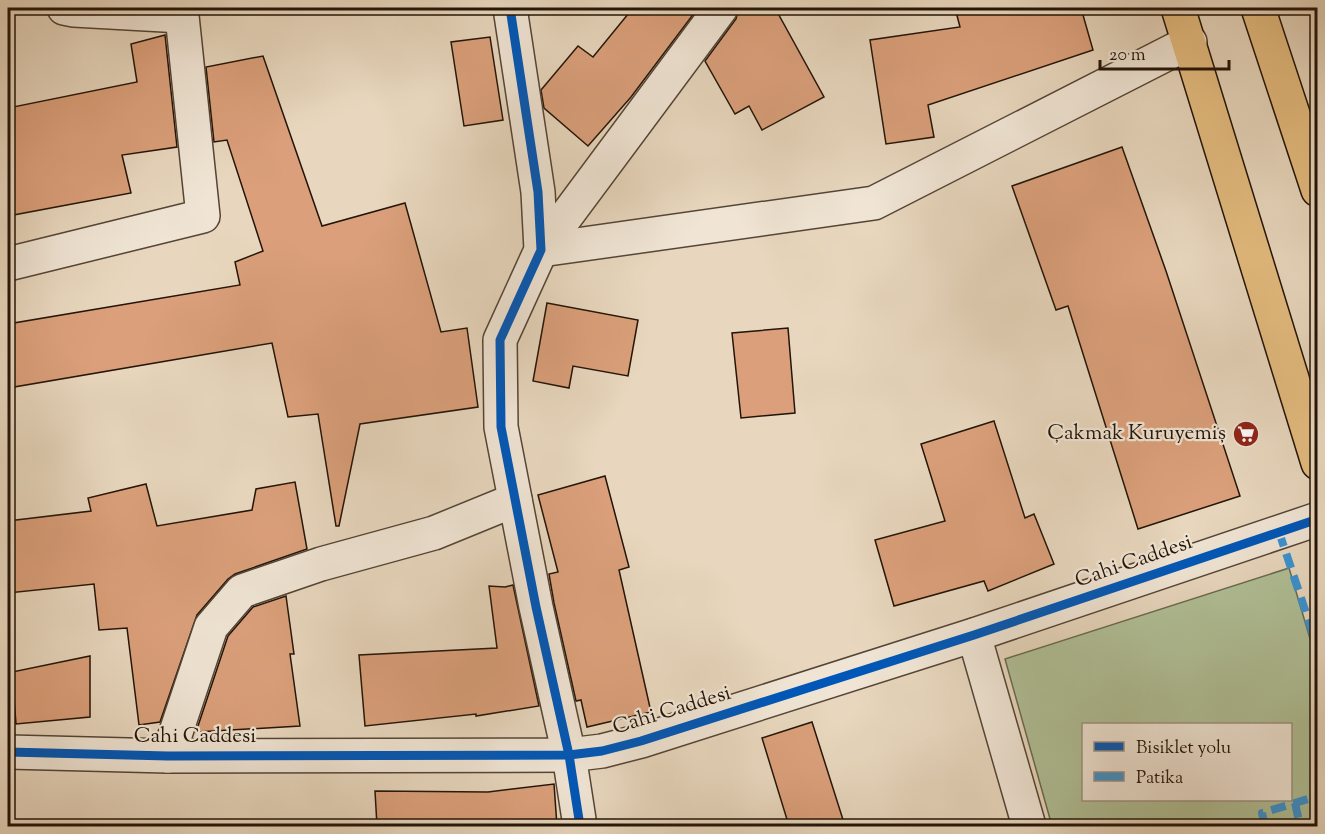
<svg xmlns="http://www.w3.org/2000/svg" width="1325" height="834" font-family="'Sorts Mill Goudy',serif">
<rect width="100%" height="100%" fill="#e8d7be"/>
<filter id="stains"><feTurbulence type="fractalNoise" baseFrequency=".00333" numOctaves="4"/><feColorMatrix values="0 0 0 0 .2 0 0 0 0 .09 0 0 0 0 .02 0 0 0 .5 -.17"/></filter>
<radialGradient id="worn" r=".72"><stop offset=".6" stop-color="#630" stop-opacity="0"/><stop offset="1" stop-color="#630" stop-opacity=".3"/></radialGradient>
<path fill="#b0bf96" stroke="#696a4f" stroke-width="1.5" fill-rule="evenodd" d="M 1289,568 L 1317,662 L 1317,826 L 1052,826 L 1005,659 ZM 1084,724 L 1290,724 L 1290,800 L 1084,800 Z"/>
<g fill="#dba07b" stroke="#221408" stroke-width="1.5">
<polygon points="633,8 698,8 631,97 588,146 544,108 541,90 578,46 593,57"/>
<polygon points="739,8 775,8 824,97 762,130 749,106 735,114 705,61 736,19"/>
<polygon points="955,8 1081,8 1093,50 928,105 934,137 886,144 870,40 960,27"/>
<polygon points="165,35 177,147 122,155 131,193 8,216 8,108 137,82 131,44"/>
<polygon points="490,37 503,120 464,126 451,42"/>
<polygon points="263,56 322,226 405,203 441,332 467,328 478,407 360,424 339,526 336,526 318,414 288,417 272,343 8,388 8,324 240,285 235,262 263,251 227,140 214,142 206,67"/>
<polygon points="1122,147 1166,271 1240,496 1138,529 1068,306 1056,310 1012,186"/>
<polygon points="547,303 638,320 628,376 573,366 569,388 533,381"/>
<polygon points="788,328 795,413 741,418 732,333"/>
<polygon points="994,421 1025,518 1034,514 1054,564 988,591 984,581 894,606 875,540 945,521 921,444"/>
<polygon points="605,476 629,567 619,570 651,712 587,727 581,700 576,701 554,603 549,574 558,572 538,495"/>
<polygon points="295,482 307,549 235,574 228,579 197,615 160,722 139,725 127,628 99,630 94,584 8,593 8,521 91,511 88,498 146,484 157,526 252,510 256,489"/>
<polygon points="513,585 539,706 476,716 476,714 365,726 359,655 497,648 489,586 505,587"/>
<polygon points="286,596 294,654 290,654 300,726 196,732 228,636 253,607"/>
<polygon points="90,656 90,717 16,724 12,672"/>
<polygon points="812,722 845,826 789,826 762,738"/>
<polygon points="554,784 557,826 377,826 375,791 488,792"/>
</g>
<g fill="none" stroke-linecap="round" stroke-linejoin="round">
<g stroke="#544536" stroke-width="36">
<g id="minor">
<polyline points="510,8 538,192 541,250 500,340 501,427 536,607 569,755 580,826"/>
<polyline points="541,250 874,203 1190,42"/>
<polyline points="541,250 721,8"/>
<polyline points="8,264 203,216 182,16 74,10 64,8"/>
<polyline points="974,635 1029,826"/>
<polyline points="8,752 168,756 569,755 602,751 641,741 974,635 1318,519"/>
<polyline points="168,756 211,627 242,591 321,564 434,533 515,500"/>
</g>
</g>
<g stroke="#221408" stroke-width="36">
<g id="major">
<polyline points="1178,8 1318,463"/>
<polyline points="1258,8 1318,190"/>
</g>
</g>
<use href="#minor" stroke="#f0e5d5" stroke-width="33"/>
<use href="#major" stroke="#e4bc7f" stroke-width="33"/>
<g stroke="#3b93d1" stroke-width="8" stroke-dasharray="15 8" stroke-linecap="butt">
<polyline points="1279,532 1318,649"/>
<polyline points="1295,803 1300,826"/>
<polyline points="1265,826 1262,813 1318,796"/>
</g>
<g stroke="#f0e5d5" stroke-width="13">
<g id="cycleway">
<polyline points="510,8 538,192 541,250 500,340 501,427 536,607 569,755 580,826"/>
<polyline points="8,752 168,756 569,755 602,751 641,741 974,635 1318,519"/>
</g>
</g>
<use href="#cycleway" stroke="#0057b8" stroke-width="9"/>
</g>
<defs>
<g id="supermarket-disc" transform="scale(1.35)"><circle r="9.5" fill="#8f2418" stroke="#f0e5d5"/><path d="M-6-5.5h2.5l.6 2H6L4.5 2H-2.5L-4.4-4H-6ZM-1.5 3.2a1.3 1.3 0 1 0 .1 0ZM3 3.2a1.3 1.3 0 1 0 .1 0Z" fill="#fff"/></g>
</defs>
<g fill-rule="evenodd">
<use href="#supermarket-disc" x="1246" y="434"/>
</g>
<g text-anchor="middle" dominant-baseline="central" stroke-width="4.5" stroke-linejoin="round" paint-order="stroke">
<g font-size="21" fill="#221408" stroke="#f0e5d5" text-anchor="end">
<text x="1226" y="434">Çakmak Kuruyemiş</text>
</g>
<g font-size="21" fill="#221408" stroke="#f0e5d5">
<text transform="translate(1134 562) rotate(-19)">Cahi Caddesi</text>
<text transform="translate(672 711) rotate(-17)">Cahi Caddesi</text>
<text x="195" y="737">Cahi Caddesi</text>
</g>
</g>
<rect width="1325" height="834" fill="none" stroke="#e8d7be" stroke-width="30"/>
<rect x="9" y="9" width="1307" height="816" fill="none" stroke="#221408" stroke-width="3"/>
<rect x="15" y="15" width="1295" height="804" fill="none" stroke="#221408" stroke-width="1.5"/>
<rect x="1082" y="723" width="210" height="78" fill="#f0e5d5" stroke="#9e9183" stroke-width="1.5"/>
<rect x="1094" y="742" width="30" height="9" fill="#0057b8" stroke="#9e9183" stroke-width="1.5"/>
<text x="1136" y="753" font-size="18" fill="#221408">Bisiklet yolu</text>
<rect x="1094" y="772" width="30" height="9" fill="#3b93d1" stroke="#9e9183" stroke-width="1.5"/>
<text x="1136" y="783" font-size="18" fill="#221408">Patika</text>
<path d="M1100 60v9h129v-9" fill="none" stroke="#221408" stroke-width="3"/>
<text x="1109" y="60" font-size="18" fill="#221408" stroke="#f0e5d5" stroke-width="4.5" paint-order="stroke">20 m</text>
<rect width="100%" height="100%" filter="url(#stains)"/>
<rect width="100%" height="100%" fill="url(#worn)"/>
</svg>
